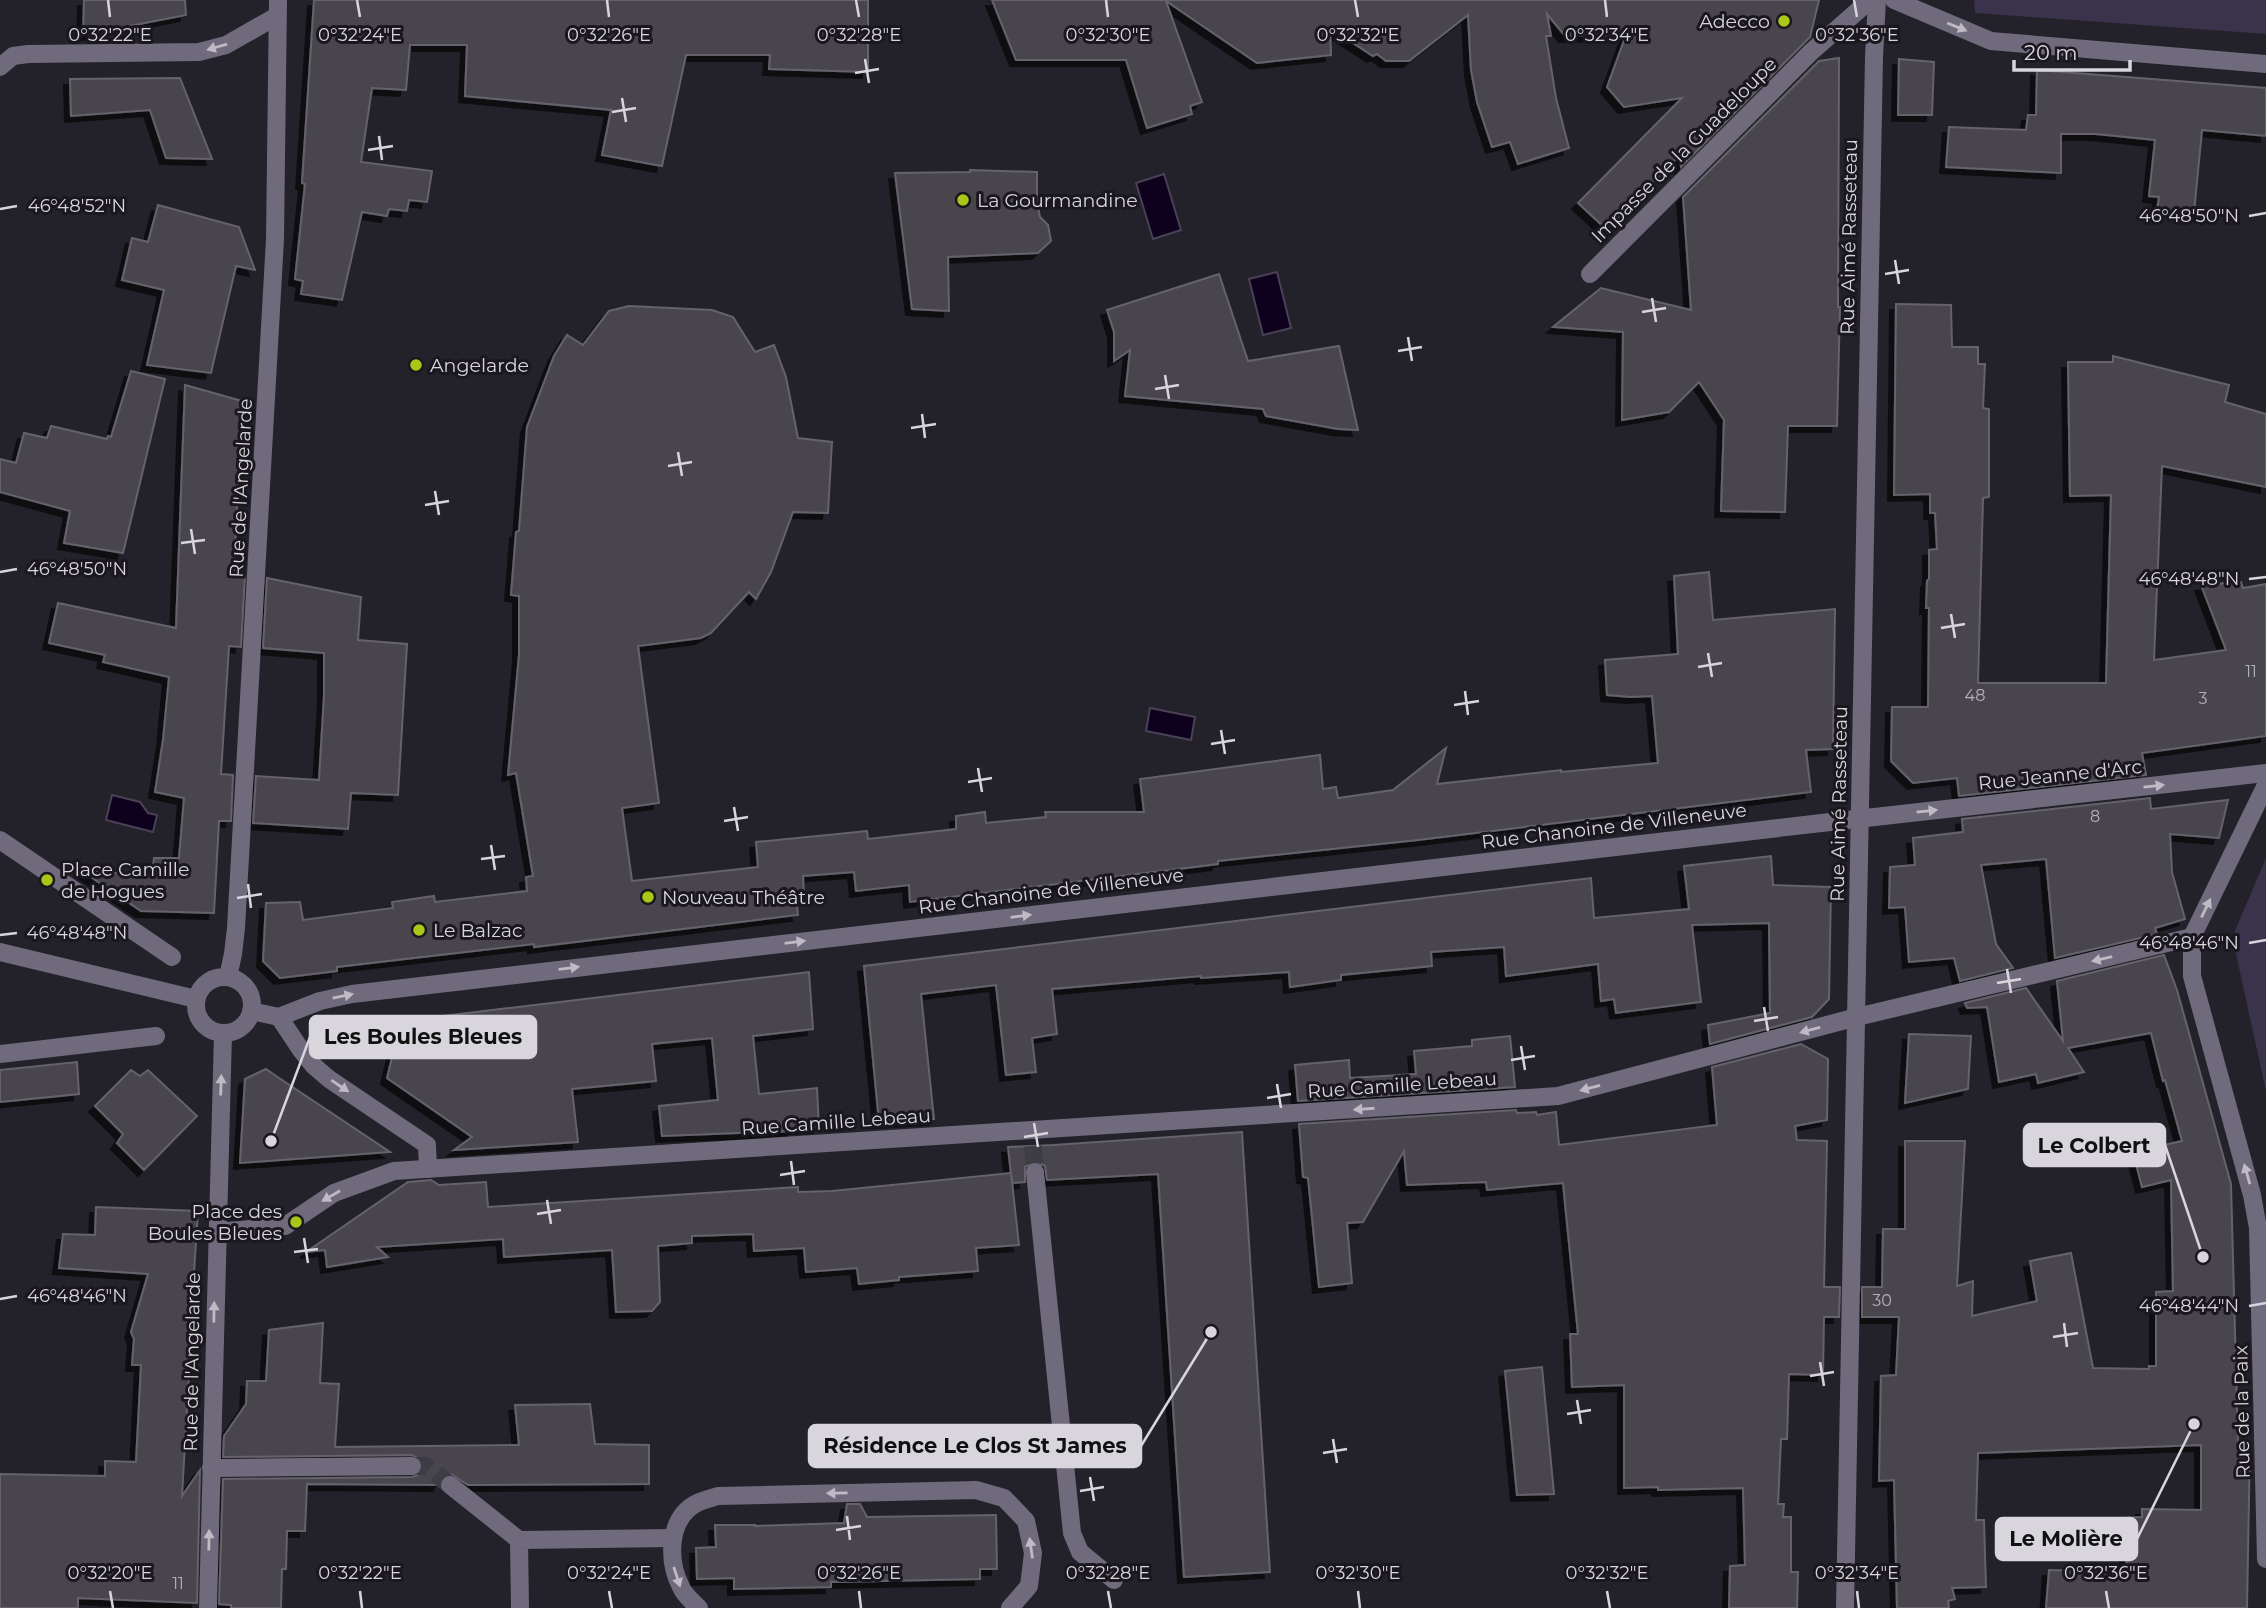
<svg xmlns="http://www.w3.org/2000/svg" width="2266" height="1608" font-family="Montserrat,sans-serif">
<defs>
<filter id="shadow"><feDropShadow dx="-6" dy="6" stdDeviation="0" flood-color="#0009"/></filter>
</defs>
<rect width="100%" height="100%" fill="#232129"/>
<g fill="#3b324c">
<polygon points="1974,0 2266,0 2266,34 1975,13"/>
<polygon points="2266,858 2266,1091 2234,945 2234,933"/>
</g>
<g fill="#0d011e" stroke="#4a4157" stroke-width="2">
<polygon points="1164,174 1181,230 1153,239 1136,183"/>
<polygon points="1277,272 1291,328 1263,335 1249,279"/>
<polygon points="1150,708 1195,717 1191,740 1146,731"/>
<polygon points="112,795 140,802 148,813 157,815 153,832 106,820"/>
</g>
<g fill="#48454e" stroke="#65626c" stroke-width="2" filter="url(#shadow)">
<polygon points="84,0 185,0 186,15 83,35"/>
<polygon points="314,0 868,0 868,72 769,69 770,55 686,55 662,166 602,155 611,110 465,96 467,45 410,45 406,90 372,88 361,162 432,171 427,202 409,200 407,211 389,209 387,216 362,212 342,300 301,294 303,281 295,279 305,184 302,183"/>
<polygon points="992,0 1819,0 1810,37 1681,167 1680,155 1606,229 1578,203 1682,98 1624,107 1607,87 1626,35 1565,36 1547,14 1551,36 1546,36 1556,98 1569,148 1518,164 1510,142 1492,147 1477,102 1471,70 1468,15 1409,61 1386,61 1377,54 1373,56 1330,28 1331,55 1257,63 1166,1 1202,102 1190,106 1192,114 1147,128 1126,60 1016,60"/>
<polygon points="1839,58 1838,307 1840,307 1837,426 1788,426 1785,512 1721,511 1724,420 1699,382 1669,412 1622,420 1623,332 1553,327 1601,288 1691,310 1683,197 1819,61"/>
<polygon points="1899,59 1934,62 1932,115 1898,115"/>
<polygon points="2037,70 2266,88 2266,136 2202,130 2194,213 2157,210 2159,197 2149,196 2155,140 2096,134 2061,134 2061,173 1946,167 1949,127 2026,130 2028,115 2036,115"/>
<polygon points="180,78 212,159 166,158 150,110 71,116 70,79"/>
<polygon points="970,170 1037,172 1037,201 1040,217 1048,225 1051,241 1038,253 948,257 949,311 912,309 895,173 970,172"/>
<polygon points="158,205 239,227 255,270 236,266 211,373 147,365 164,290 122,280 132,238 148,242"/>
<polygon points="1219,274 1248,361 1339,346 1358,430 1338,429 1266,416 1263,409 1125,396 1130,350 1114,361 1114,332 1107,310"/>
<polygon points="1896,304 1951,305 1952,347 1978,347 1978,364 1985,364 1983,408 1989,409 1989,497 1983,498 1978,683 2106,683 2111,495 2070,496 2068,362 2113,362 2113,356 2229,385 2225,402 2266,414 2266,487 2162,466 2154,660 2226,650 2201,585 2241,582 2243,588 2266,584 2266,736 2142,753 2146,775 1959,796 1957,778 1913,783 1891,761 1892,707 1928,707 1929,608 1926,608 1927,581 1929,579 1929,550 1937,549 1935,513 1930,513 1930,494 1894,495"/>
<polygon points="629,306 712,310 733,317 755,352 774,345 786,377 798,438 832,442 828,513 793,512 771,572 756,599 749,592 711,633 701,638 638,646 659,803 622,808 632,881 758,867 756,842 867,831 868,839 956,829 956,816 985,812 986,823 1046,817 1045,812 1144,812 1140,779 1320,755 1323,789 1336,787 1338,798 1393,790 1446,748 1437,784 1561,770 1561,772 1658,763 1652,696 1631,697 1607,695 1605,660 1678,654 1674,576 1709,572 1713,620 1835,609 1833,749 1806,750 1811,792 1418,840 1218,861 1218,864 910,902 909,885 856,891 854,872 803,876 804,896 796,897 798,915 534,947 534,944 337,967 337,971 280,978 263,961 266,903 300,902 303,920 393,908 392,902 434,896 435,902 527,891 526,877 533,876 516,773 508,775 519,655 519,596 511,595 516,532 519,531 527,427 554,356 567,335 583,345 609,311"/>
<polygon points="131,371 165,379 123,553 64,543 70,511 0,492 0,459 16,463 24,433 47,438 51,426 107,439 108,436 111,437"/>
<polygon points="185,385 242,401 234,572 245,574 241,647 229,646 221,774 233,775 231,821 219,821 214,913 141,911 82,871 152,875 154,858 179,858 184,798 155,792 163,740 169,677 103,662 105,655 49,643 58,603 176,628"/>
<polygon points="267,578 361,597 358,640 407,644 398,795 351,793 348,829 253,823 256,776 319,780 324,696 324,653 263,648"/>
<polygon points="2150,798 2151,809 2228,800 2219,838 2170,834 2172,872 2185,919 2155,928 2157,934 2055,958 2046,859 1981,865 1996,944 2013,968 1960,981 1954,958 1909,962 1905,907 1889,908 1890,867 1915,865 1913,838 1963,832 1962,819"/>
<polygon points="1771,856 1773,885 1831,887 1829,999 1812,1017 1710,1044 1708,1025 1770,1013 1769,923 1692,925 1701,1002 1616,1013 1614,999 1601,1001 1598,964 1506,976 1504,947 1431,952 1432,966 1341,975 1341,980 1290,987 1289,972 1201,978 1201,976 1052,989 1057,1034 1032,1038 1036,1072 1006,1075 996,985 921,994 934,1119 879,1122 864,966 1591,878 1594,918 1689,909 1684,866"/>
<polygon points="2164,955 2177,990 2231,1184 2238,1443 2250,1443 2247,1608 2046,1608 2049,1570 2127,1572 2124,1518 2142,1517 2142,1509 2201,1510 2201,1445 1978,1453 1976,1520 1984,1520 1986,1587 1952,1588 1955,1599 1948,1601 1949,1608 1897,1608 1894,1480 1879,1481 1881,1376 1896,1375 1899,1317 1862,1317 1862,1287 1882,1287 1883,1229 1905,1229 1905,1141 1965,1141 1957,1286 1973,1281 1972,1316 2037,1301 2030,1261 2071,1253 2093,1368 2149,1369 2149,1366 2156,1366 2156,1292 2173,1291 2171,1180 2142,1187 2133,1152 2182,1141 2165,1080 2163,1081 2151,1033 2068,1048 2084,1072 2038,1083 2036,1074 1999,1082 1987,1007 1967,1008 1965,1003 2026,988 2063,1041 2057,981"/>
<polygon points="809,972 813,1029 753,1036 759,1094 817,1088 819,1127 793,1128 793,1131 662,1136 659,1106 718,1100 712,1038 652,1044 656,1081 572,1089 578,1142 454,1150 472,1137 387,1078 401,1021"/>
<polygon points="1909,1034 1971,1036 1968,1089 1905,1103"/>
<polygon points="1510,1036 1515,1087 1298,1101 1295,1065 1349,1060 1350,1078 1416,1074 1414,1051 1472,1046 1472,1040"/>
<polygon points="1801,1044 1828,1059 1827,1120 1795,1126 1797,1140 1827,1141 1824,1287 1840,1287 1839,1317 1824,1317 1823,1375 1789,1374 1787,1439 1781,1439 1778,1504 1784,1504 1783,1517 1791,1517 1791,1572 1798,1572 1797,1608 1729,1608 1730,1566 1745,1565 1743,1488 1658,1490 1658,1487 1624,1488 1624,1385 1572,1387 1570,1334 1578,1334 1563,1183 1487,1190 1486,1182 1407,1185 1404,1151 1363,1222 1347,1223 1352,1283 1319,1287 1308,1178 1303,1177 1299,1124 1516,1110 1517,1113 1536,1112 1537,1115 1556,1112 1559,1145 1717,1125 1712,1067"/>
<polygon points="77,1062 79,1094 0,1102 0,1070"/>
<polygon points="266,1069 285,1082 390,1152 240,1163 245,1079"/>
<polygon points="131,1070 140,1076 148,1070 197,1116 144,1170 117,1143 123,1134 95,1106"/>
<polygon points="1242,1132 1270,1572 1184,1577 1158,1174 1047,1180 1045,1166 1035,1161 1025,1167 1025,1182 1012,1183 1008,1147 1054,1145"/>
<polygon points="1011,1173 1019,1245 976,1248 978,1271 899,1277 899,1280 859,1284 857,1268 806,1272 804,1248 754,1251 753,1234 692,1236 692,1243 658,1246 660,1302 652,1311 616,1312 612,1250 504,1257 503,1239 377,1247 388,1257 327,1267 325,1250 306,1252 408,1182 431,1180 439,1185 486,1182 488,1207 798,1187 798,1192 832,1191"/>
<polygon points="96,1207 198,1211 193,1288 188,1289 192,1322 182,1496 200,1470 197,1603 78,1598 78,1608 0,1608 0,1474 105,1476 105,1461 136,1462 141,1365 132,1365 134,1339 131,1332 148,1274 59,1268 63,1234 95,1235"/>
<polygon points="323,1323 320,1383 339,1384 335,1447 519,1445 515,1405 590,1404 595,1444 649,1445 649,1484 468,1485 451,1474 442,1477 439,1485 307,1484 305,1531 287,1531 286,1569 282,1569 281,1608 231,1608 231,1605 219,1604 223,1479 412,1477 418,1475 422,1471 421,1460 412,1455 223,1457 224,1436 246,1404 247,1381 266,1381 269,1330"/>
<polygon points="1542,1367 1554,1494 1517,1495 1505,1371"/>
<polygon points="847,1504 860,1504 867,1517 996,1515 997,1569 980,1569 980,1579 831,1582 831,1587 734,1589 734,1578 697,1579 696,1548 716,1547 715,1525 755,1525 755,1526 844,1523"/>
</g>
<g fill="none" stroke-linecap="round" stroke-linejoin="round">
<g stroke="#3e3c44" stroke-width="18" stroke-dasharray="18 9" stroke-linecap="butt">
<polyline points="1033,1146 1035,1172"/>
<polyline points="412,1466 426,1466 450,1485"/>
</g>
<g stroke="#706a7d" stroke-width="18">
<polyline points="1894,0 1991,41 2266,64"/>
<polyline points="0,67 13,56 28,54 199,52 226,45 277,16"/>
<polyline points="1590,274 1811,52 1870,0"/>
<polyline points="2266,785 2192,937 2192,976 2252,1195 2258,1228 2266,1559"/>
<polyline points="0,840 172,957"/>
<polyline points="0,952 196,999"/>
<polyline points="228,977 233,954 236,928 275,239 278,0"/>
<circle cx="224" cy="1005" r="28"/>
<polyline points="251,1011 279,1017 320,1001 352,994 1830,822 2266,773"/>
<polyline points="279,1017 301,1050 314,1066 329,1079 427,1145 428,1169"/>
<polyline points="0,1054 156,1036"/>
<polyline points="1035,1172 1072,1533 1080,1552 1114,1580"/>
<polyline points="216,1232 285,1226 334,1193 394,1171 1558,1096 1857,1017 2192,937"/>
<polyline points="211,1468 412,1466"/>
<polyline points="450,1485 519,1540"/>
<polyline points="208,1608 223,1033"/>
<polyline points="520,1608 519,1540 672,1538"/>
<path d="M 699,1608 C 693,1602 684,1595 681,1587 C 667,1560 668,1518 697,1503 C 704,1500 712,1498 718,1496 L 976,1490 L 1004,1498 L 1026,1521 L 1033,1553 L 1029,1586 L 1010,1608"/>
<polyline points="1845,1608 1874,57 1877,0"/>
</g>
</g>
<defs><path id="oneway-solid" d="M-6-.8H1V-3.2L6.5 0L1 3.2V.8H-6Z" transform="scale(1.75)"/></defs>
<g fill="#bebbc4">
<use href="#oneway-solid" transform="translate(1957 27) rotate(22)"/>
<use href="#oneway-solid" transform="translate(217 47) rotate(164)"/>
<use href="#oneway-solid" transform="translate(2154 786) rotate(-6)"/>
<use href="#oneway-solid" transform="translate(1927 811) rotate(-6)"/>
<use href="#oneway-solid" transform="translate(2206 908) rotate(-64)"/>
<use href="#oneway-solid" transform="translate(1021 916) rotate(-7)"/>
<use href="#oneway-solid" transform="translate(795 942) rotate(-7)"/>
<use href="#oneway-solid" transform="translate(2102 959) rotate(167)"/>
<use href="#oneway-solid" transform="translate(569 968) rotate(-7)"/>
<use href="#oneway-solid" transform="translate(343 996) rotate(-11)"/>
<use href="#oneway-solid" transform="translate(1810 1030) rotate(165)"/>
<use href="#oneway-solid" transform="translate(221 1085) rotate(-88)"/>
<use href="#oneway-solid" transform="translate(340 1086) rotate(34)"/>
<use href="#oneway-solid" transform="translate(1590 1088) rotate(165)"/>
<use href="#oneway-solid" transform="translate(1364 1109) rotate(176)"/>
<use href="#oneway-solid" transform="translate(2247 1174) rotate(-106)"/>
<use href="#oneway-solid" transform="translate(331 1196) rotate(150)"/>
<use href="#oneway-solid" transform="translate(214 1312) rotate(-89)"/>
<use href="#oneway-solid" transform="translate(837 1493) rotate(179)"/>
<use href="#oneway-solid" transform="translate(209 1540) rotate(-89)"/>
<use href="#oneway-solid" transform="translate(1031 1548) rotate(-98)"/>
<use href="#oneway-solid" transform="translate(677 1577) rotate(72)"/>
</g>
<path fill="none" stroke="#d8d6dc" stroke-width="2.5" d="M 108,0 L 110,17M 357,0 L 360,17M 607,0 L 609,17M 856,0 L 859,17M 1106,0 L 1108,17M 1355,0 L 1358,17M 1605,0 L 1607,17M 1854,0 L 1857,17M 865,59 L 869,83M 855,73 L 879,69M 622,98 L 626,122M 612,112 L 636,108M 379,136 L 382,160M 368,150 L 393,146M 0,209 L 17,206M 2249,216 L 2266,213M 1895,260 L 1899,284M 1885,274 L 1909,270M 1652,298 L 1656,322M 1642,312 L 1666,308M 1408,337 L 1412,361M 1398,351 L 1422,347M 1165,375 L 1169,399M 1155,389 L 1179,385M 922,414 L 925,438M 911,428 L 936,424M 678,452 L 682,476M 668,466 L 692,462M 435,491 L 439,515M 425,505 L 449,501M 191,529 L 195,554M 181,543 L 205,540M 0,572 L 17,569M 2249,579 L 2266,577M 1951,614 L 1955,638M 1941,628 L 1965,624M 1708,653 L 1712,677M 1698,667 L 1722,663M 1465,691 L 1468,715M 1454,705 L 1479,701M 1221,730 L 1225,754M 1211,744 L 1235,740M 978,768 L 982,792M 968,782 L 992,778M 734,807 L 738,831M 724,821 L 748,817M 491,845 L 495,870M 481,859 L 505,856M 248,884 L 251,908M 237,898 L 262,894M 0,935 L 17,933M 2249,943 L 2266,940M 2007,969 L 2011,993M 1997,983 L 2021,979M 1764,1007 L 1768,1031M 1754,1021 L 1778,1017M 1521,1046 L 1525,1070M 1511,1060 L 1535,1056M 1277,1084 L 1281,1108M 1267,1098 L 1291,1094M 1034,1123 L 1038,1147M 1024,1137 L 1048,1133M 791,1161 L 794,1185M 780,1175 L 805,1171M 547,1200 L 551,1224M 537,1214 L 561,1210M 304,1238 L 308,1263M 294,1252 L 318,1249M 0,1299 L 17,1296M 2249,1306 L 2266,1303M 2064,1323 L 2067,1347M 2053,1337 L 2078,1333M 1820,1362 L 1824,1386M 1810,1376 L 1834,1372M 1577,1400 L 1581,1424M 1567,1414 L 1591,1410M 1333,1439 L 1337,1463M 1323,1453 L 1347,1449M 1090,1477 L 1094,1501M 1080,1491 L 1104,1487M 847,1516 L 850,1540M 836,1530 L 861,1526M 110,1591 L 113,1608M 360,1591 L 362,1608M 609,1591 L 612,1608M 859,1591 L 861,1608M 1108,1591 L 1111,1608M 1358,1591 L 1360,1608M 1607,1591 L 1610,1608M 1857,1591 L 1859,1608M 2106,1591 L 2109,1608"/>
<g fill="#aac718" stroke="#1a171f" stroke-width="2.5">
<circle cx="1784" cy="21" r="7"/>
<circle cx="963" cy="200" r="7"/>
<circle cx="416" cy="365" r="7"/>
<circle cx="47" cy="880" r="7"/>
<circle cx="648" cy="897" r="7"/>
<circle cx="419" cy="930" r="7"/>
<circle cx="296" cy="1222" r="7"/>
</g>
<g text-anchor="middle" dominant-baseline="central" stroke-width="6" stroke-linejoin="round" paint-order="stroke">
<g font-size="16" fill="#b4b2b8">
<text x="2251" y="671">11</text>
<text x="1975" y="695">48</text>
<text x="2203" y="698">3</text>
<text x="2095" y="816">8</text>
<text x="1882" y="1300">30</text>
<text x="178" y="1583">11</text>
</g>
<g font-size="19" fill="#d8d6dc" stroke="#1a171f" text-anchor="start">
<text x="1770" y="21" text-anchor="end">Adecco</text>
<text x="977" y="200">La Gourmandine</text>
<text x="430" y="365">Angelarde</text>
<text x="61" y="869">Place Camille<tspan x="61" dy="22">de Hogues</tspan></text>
<text x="662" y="897">Nouveau Théâtre</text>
<text x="433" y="930">Le Balzac</text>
<text x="282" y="1211" text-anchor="end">Place des<tspan x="282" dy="22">Boules Bleues</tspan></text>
</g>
<g font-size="19" fill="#d8d6dc" stroke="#1a171f">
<text transform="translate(1684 150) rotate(-45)">Impasse de la Guadeloupe</text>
<text transform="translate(1849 237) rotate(-89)">Rue Aimé Rasseteau</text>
<text transform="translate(241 488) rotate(-87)">Rue de l'Angelarde</text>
<text transform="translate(2060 775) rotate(-6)">Rue Jeanne d'Arc</text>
<text transform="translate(1839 804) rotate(-89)">Rue Aimé Rasseteau</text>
<text transform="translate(1614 826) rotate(-7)">Rue Chanoine de Villeneuve</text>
<text transform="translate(1051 891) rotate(-7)">Rue Chanoine de Villeneuve</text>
<text transform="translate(1402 1085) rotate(-4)">Rue Camille Lebeau</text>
<text transform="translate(836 1122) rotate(-4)">Rue Camille Lebeau</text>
<text transform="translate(192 1362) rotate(-89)">Rue de l'Angelarde</text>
<text transform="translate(2242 1412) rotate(-91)">Rue de la Paix</text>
</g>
</g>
<g font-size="18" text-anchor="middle" fill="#d8d6dc" stroke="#1a171f" stroke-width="6" stroke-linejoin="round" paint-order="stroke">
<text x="110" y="41">0°32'22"E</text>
<text x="360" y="41">0°32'24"E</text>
<text x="609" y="41">0°32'26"E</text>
<text x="859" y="41">0°32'28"E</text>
<text x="1108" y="41">0°32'30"E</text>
<text x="1358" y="41">0°32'32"E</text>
<text x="1607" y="41">0°32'34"E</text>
<text x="1857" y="41">0°32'36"E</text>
<text x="77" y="212">46°48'52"N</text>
<text x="2189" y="222">46°48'50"N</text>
<text x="77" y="575">46°48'50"N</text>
<text x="2189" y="585">46°48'48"N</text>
<text x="77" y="939">46°48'48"N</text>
<text x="2189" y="949">46°48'46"N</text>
<text x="77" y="1302">46°48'46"N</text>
<text x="2189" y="1312">46°48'44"N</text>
<text x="110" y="1579">0°32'20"E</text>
<text x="360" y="1579">0°32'22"E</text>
<text x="609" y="1579">0°32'24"E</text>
<text x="859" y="1579">0°32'26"E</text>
<text x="1108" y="1579">0°32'28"E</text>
<text x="1358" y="1579">0°32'30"E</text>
<text x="1607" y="1579">0°32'32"E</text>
<text x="1857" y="1579">0°32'34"E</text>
<text x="2106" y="1579">0°32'36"E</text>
</g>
<path fill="none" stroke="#d8d6dc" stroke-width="2.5" d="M271 1141L310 1037M2203 1257L2165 1145M1211 1332L1141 1446M2194 1424L2137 1539"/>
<g fill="#d8d6dc" stroke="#1a171f" stroke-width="2.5">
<circle cx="271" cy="1141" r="7"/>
<circle cx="2203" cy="1257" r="7"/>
<circle cx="1211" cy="1332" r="7"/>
<circle cx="2194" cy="1424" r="7"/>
</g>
<g fill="#d8d6dc" stroke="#d8d6dc" stroke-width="2.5">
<rect x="310" y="1016" width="226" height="42" rx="7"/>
<rect x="2024" y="1124" width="141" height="42" rx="7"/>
<rect x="809" y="1425" width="332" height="42" rx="7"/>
<rect x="1996" y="1518" width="141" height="42" rx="7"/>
</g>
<g font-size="21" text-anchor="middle" font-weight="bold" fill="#111">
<text x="423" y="1044">Les Boules Bleues</text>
<text x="2094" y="1153">Le Colbert</text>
<text x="975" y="1453">Résidence Le Clos St James</text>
<text x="2066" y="1546">Le Molière</text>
</g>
<path d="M2014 60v10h116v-10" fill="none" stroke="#d8d6dc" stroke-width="3.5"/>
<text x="2024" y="60" font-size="21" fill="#d8d6dc" stroke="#1a171f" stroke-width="5" paint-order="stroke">20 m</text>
</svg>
